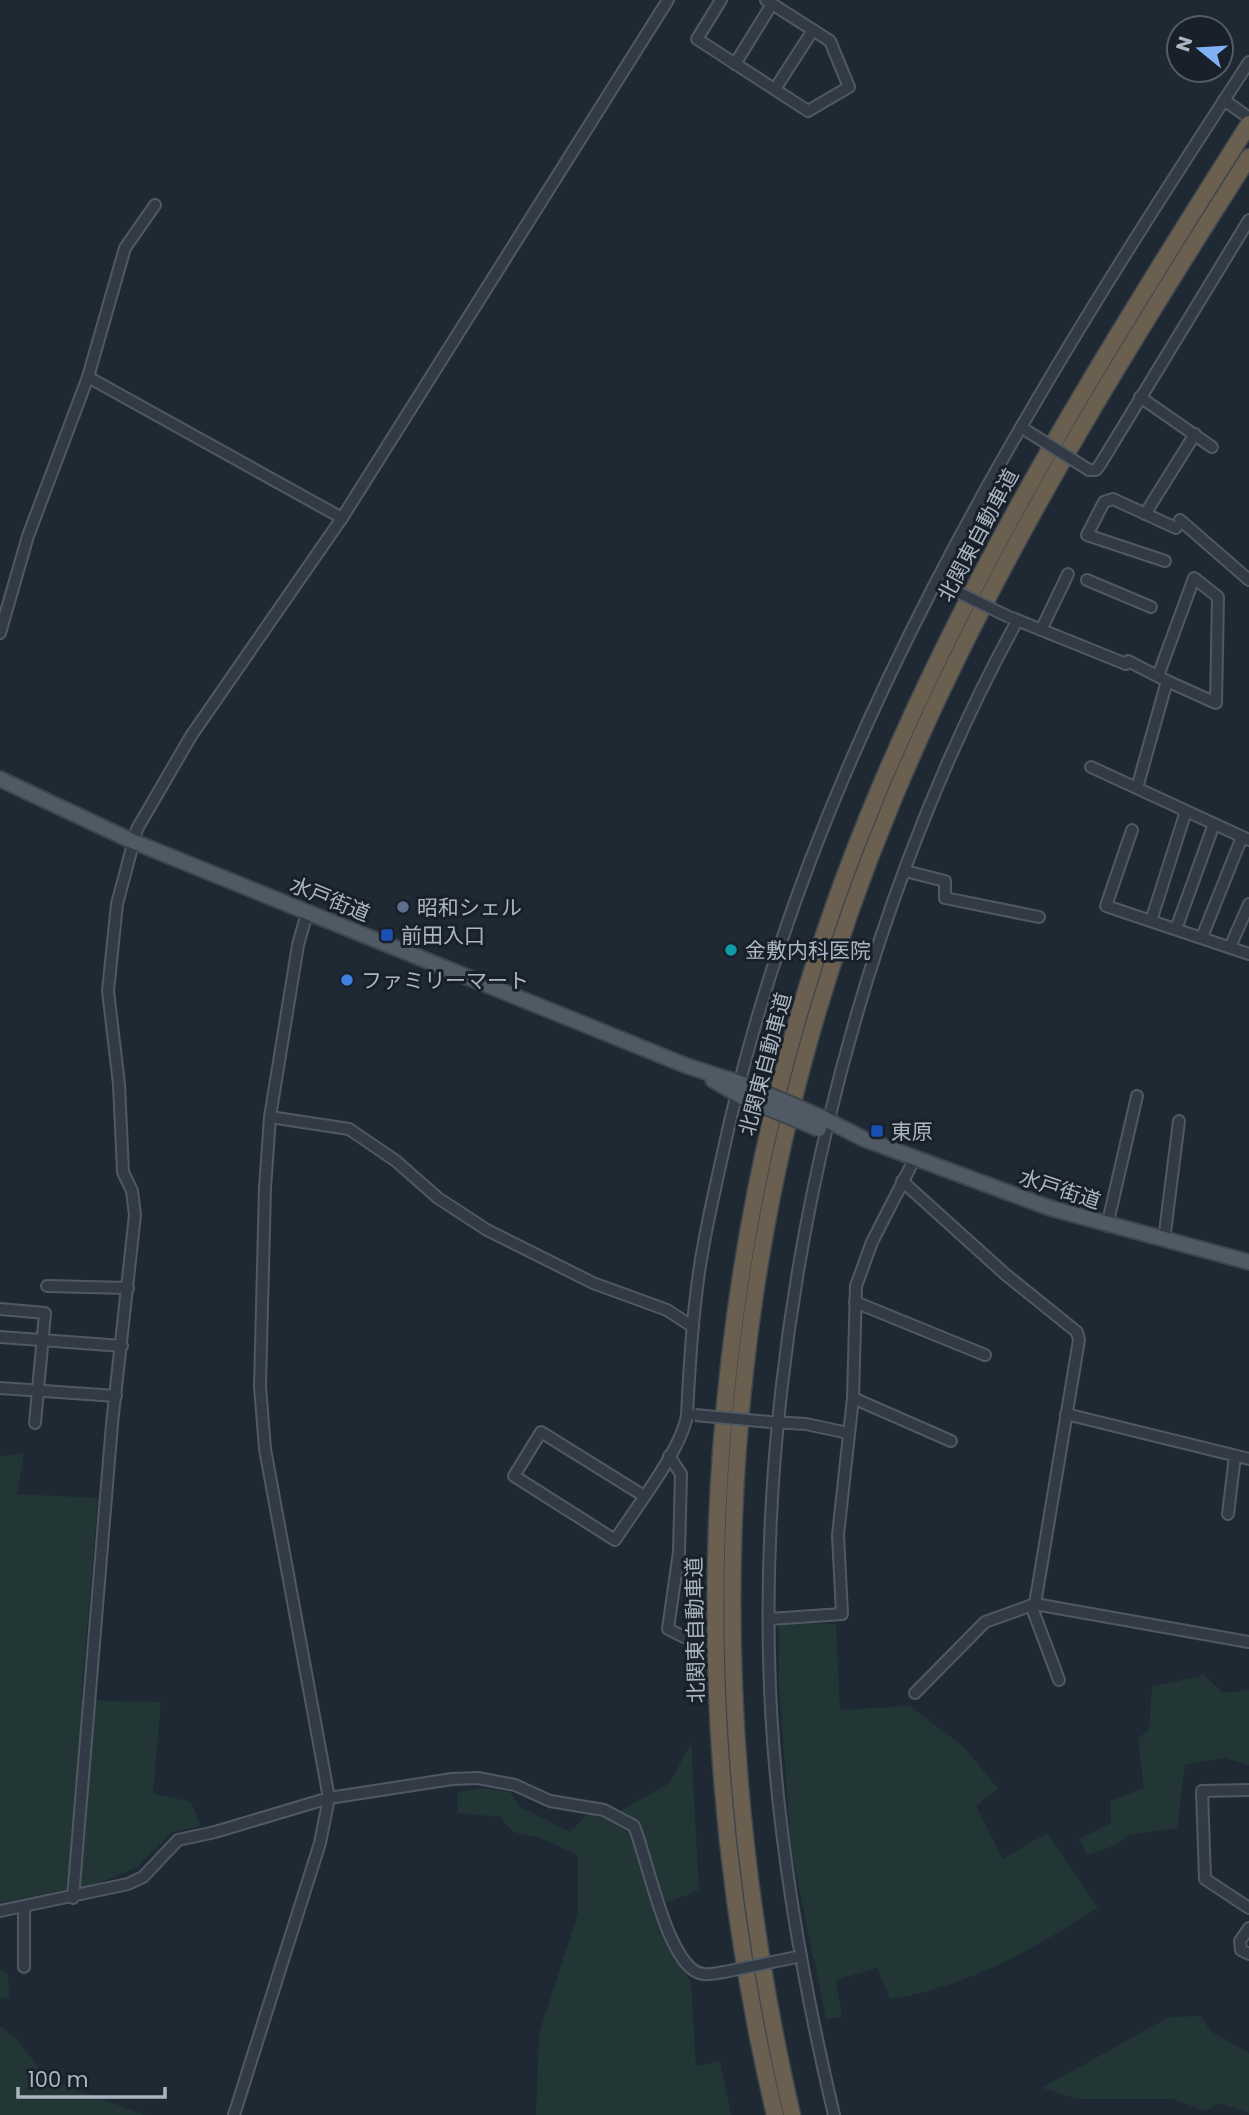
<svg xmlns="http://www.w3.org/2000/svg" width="1249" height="2115" font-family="Poppins,'Noto Sans JP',sans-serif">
<rect width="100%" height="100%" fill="#1f2934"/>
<g fill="#223636">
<polygon points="24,1453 17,1494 98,1498 81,1700 161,1702 153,1793 191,1802 201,1826 172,1832 137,1867 86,1889 68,1889 0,1903 0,1456"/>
<path d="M 779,1622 L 836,1624 L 840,1710 L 910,1706 L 964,1747 L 998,1789 L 976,1806 L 1003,1859 L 1047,1833 L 1098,1908 C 1029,1951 972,1985 890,1999 L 877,1968 L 836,1980 L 842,2017 L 826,2019 L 791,1849 L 779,1684 Z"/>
<polygon points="1204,1675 1223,1693 1249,1690 1249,1765 1224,1758 1185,1765 1177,1828 1130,1835 1116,1845 1087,1855 1079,1839 1111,1823 1110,1801 1144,1788 1138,1738 1149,1730 1152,1687"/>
<path d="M 691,1743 L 699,1890 L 657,1907 L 672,1951 L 691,1982 L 696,2066 L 720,2061 L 731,2115 L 536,2115 L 539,2034 L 578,1914 L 578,1855 C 566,1850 554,1844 542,1839 C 523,1832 514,1839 501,1817 L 458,1813 L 457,1793 L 478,1788 L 510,1792 L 519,1806 L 570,1832 L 588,1814 L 607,1818 L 670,1783 Z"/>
<polygon points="0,1969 8,1974 9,1997 0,1998"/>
<polygon points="1201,2016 1210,2031 1249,2053 1249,2113 1219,2103 1205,2111 1173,2099 1077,2099 1042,2088 1169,2017"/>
<polygon points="0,2026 17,2039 47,2079 145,2115 0,2115"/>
</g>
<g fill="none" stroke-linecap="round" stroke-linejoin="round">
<g stroke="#505963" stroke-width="14">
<g id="minor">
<polyline points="721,0 697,39 808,111 849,87 830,41 766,0"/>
<polyline points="735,64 772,4"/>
<polyline points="775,89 813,30"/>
<polyline points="1224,100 1249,118"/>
<polyline points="88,377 342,518"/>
<polyline points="1140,397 1212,447"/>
<polyline points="1089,470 1096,470 1101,463 1249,220"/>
<polyline points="1145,514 1195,434"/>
<polyline points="1180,520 1249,580"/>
<polyline points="1165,561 1087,535 1104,502 1113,499 1176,528"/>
<polyline points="1087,580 1151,607"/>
<polyline points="1012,618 1126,664"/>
<polyline points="1041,630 1068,574"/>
<polyline points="0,633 28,536 88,377 125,248 155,205"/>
<polyline points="1128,661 1167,681 1137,788"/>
<polyline points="1158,676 1194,578 1218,597 1216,703 1167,681"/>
<polyline points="1091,767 1249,840"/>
<polyline points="1132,830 1106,906 1249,954"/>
<polyline points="905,871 945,881 945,898 1039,917"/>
<polyline points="1151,921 1186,811"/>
<polyline points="1176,929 1214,824"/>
<polyline points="1202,937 1242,837"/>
<polyline points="1230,947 1249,904"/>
<polyline points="270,1117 349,1129 396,1161 438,1198 487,1230 593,1283 667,1310 693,1327"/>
<polyline points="902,1181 1005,1274 1077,1332 1079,1340 1035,1604"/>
<polyline points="1107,1226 1137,1096"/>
<polyline points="1164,1240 1179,1121"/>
<polyline points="47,1286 128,1288"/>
<polyline points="855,1302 985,1355"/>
<polyline points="0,1309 45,1313 35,1423"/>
<polyline points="0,1337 122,1346"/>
<polyline points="0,1388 116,1396"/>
<polyline points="853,1398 951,1441"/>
<polyline points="1066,1414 1249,1459"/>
<polyline points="773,1422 806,1424 848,1433"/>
<polyline points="669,1456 681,1474 679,1552 668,1629 684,1637"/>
<path d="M 644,1496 L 541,1432 L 514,1476 L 615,1540 C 635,1509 682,1449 687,1415 C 689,1375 691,1335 696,1296 C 701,1249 712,1203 722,1157 C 809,750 1025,405 1249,62"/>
<polyline points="1228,1514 1235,1456"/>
<polyline points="1031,1605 1059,1680"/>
<polyline points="769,1619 842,1614 838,1535 853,1398 856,1286 872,1242 915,1158"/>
<polyline points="915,1693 985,1622 1035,1604 1249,1642"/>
<polyline points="1249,1790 1202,1791 1205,1879 1249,1908"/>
<polyline points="73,1898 112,1424 135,1215 132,1191 123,1172 119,1084 108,991 117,904 137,829 191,736 342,518 668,0"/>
<polyline points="24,1908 24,1967"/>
<path d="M 0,1911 L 128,1884 L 143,1877 L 178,1840 L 215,1832 L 329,1798 L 452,1779 L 478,1778 L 515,1785 L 550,1801 L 604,1810 L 634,1826 C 648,1862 664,1946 692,1969 C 702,1977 712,1974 724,1972"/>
<polyline points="1249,1928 1240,1941 1241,1950 1249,1954"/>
<polyline points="234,2115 320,1843 329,1798 265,1449 260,1386 265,1188 270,1117 298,945 307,913"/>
<path d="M 834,2115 C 799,1967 772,1808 769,1656 C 761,1312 852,923 1017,621"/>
</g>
</g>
<g stroke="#3c444e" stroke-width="18">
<g id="major">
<polyline points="0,779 132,841 687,1066 746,1085"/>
<polyline points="713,1080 742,1097"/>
<polyline points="823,1118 864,1139 1050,1208 1249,1262"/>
</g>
</g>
<g stroke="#3d464f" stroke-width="19">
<g id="highway">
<path d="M 775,2115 C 671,1676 702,1209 878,792 C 977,556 1112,340 1249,124"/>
<path d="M 792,2115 C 690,1670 716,1228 891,805 C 986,575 1116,365 1249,157"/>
</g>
</g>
<use href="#minor" stroke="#323b45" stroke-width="10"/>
<use href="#major" stroke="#505a65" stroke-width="14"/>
<use href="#highway" stroke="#6b5f4f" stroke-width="16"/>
<g stroke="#505963" stroke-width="14" stroke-linecap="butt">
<g id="minor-bridge">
<polyline points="1027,431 1089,470"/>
<polyline points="943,585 1009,617"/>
<polyline points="695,1415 770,1422"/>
<polyline points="724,1972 797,1957"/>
</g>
</g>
<g stroke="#3c444e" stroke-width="18" stroke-linecap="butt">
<g id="major-bridge">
<polyline points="746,1085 823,1118"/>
<polyline points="742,1097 819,1129"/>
</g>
</g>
<use href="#minor-bridge" stroke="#323b45" stroke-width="10"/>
<use href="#major-bridge" stroke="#505a65" stroke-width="14"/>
</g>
<circle fill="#5c6f8a" stroke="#182029" stroke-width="2.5" cx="403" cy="907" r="7"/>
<g fill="#1a4fb4" stroke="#182029" stroke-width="2.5">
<rect x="380" y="928" width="14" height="14" rx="3.5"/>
<rect x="870" y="1124" width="14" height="14" rx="3.5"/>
</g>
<circle fill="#0f9aa8" stroke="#182029" stroke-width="2.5" cx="731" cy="950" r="7"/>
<circle fill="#3f7fe0" stroke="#182029" stroke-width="2.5" cx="347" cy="980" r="7"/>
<g text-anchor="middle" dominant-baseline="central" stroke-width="6" stroke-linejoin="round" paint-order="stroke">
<g font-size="21" fill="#acb6c2" stroke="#182029">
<text transform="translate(978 535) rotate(-62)">北関東自動車道</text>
<text transform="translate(330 899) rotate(22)">水戸街道</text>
<text transform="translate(765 1064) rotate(-75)">北関東自動車道</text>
<text transform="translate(1060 1189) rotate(18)">水戸街道</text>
<text transform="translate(695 1630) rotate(-91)">北関東自動車道</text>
</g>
<g font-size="21" fill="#acb6c2" stroke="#182029" text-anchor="start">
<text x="417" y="907">昭和シェル</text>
<text x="401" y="935">前田入口</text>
<text x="745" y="950">金敷内科医院</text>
<text x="361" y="980">ファミリーマート</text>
<text x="891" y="1131">東原</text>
</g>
</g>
<g transform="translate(1200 49) rotate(288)"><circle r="33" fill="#182029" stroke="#535c66" stroke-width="2"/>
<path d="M0-5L12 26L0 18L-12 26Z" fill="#7fb1f4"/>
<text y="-10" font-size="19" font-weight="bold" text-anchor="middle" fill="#acb6c2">N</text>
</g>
<path d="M18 2087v10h147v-10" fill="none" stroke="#acb6c2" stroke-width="3.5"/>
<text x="28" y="2087" font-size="21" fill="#acb6c2" stroke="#182029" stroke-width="5" paint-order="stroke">100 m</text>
</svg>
